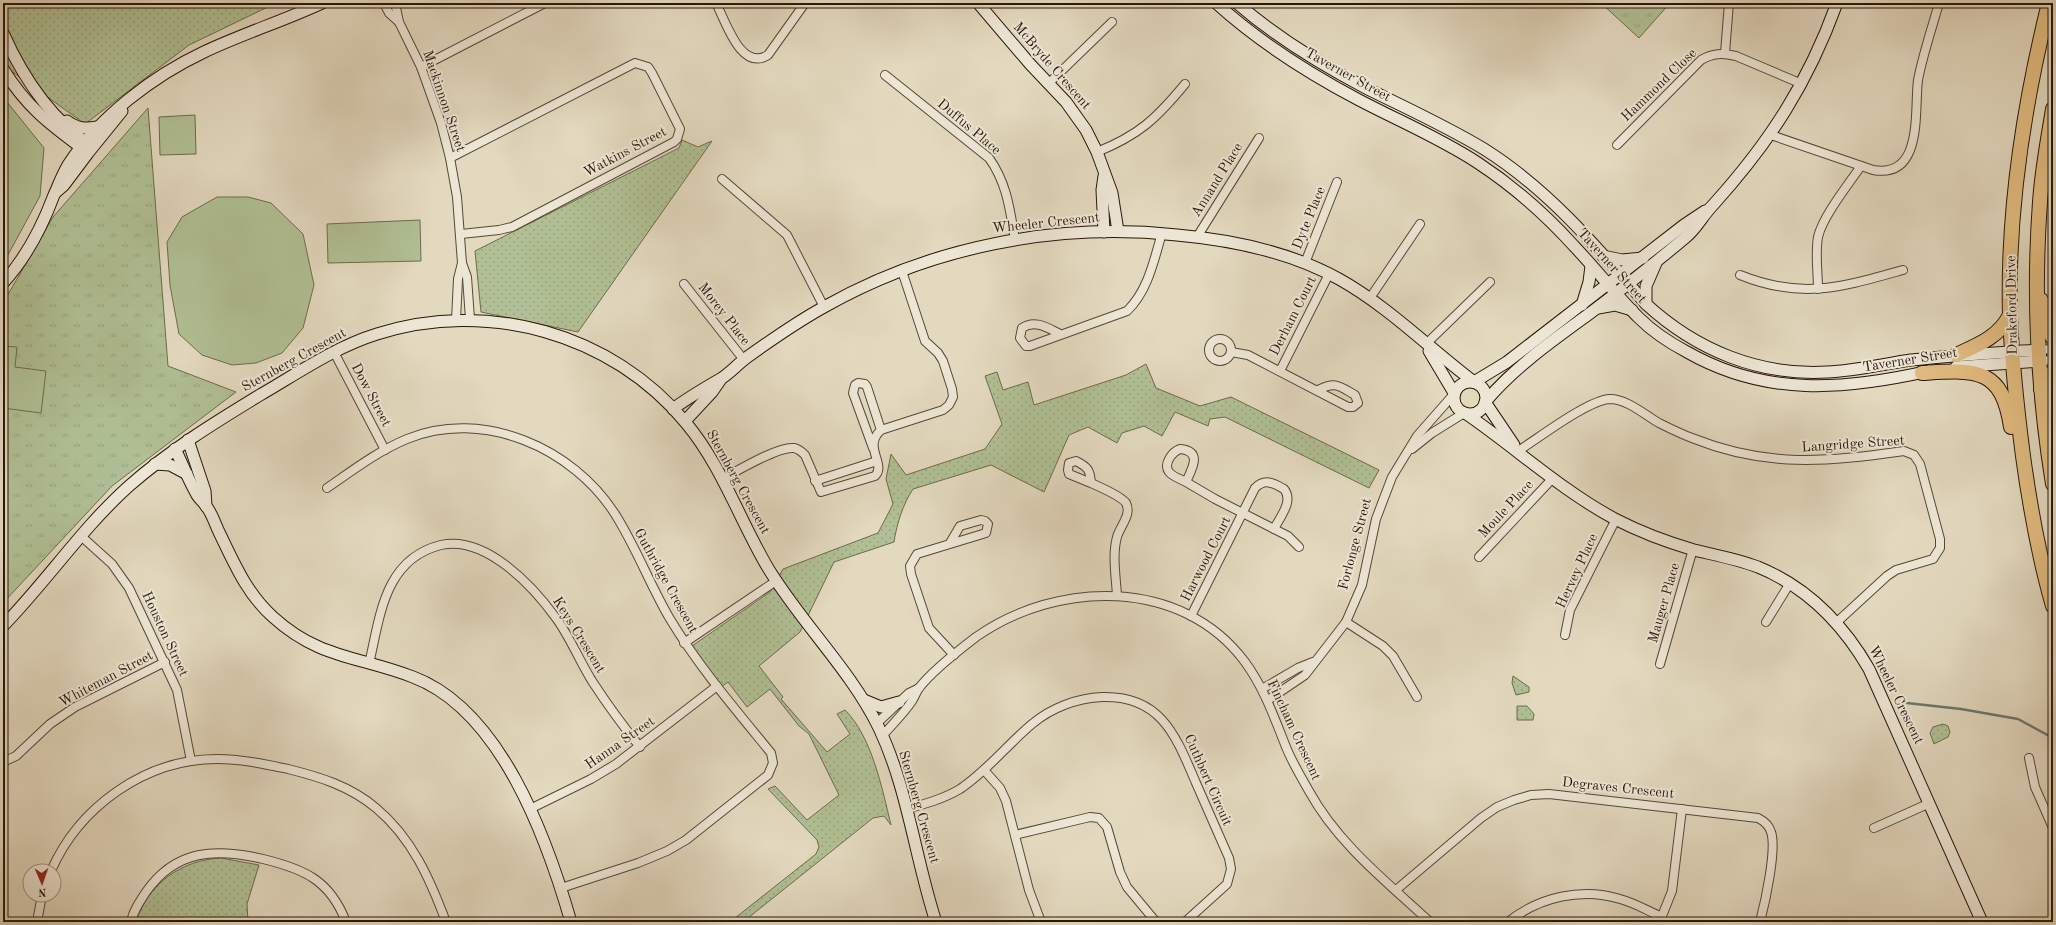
<svg xmlns="http://www.w3.org/2000/svg" width="2056" height="925" font-family="'Old Standard TT',serif">
<defs>
<pattern id="grass-tufts" width="24" height="20" patternUnits="userSpaceOnUse"><rect width="24" height="20" fill="#b0c094"/><path d="M3 7l-1-3M5 7V3M7 7l1-3M15 17l-1-3M17 17v-4M19 17l1-3" fill="none" stroke="#97a47e"/></pattern>
<pattern id="park-dots" width="8" height="8" patternUnits="userSpaceOnUse"><rect width="8" height="8" fill="#b0c094"/><path d="M2 2h.1M6 6h.1" fill="none" stroke="#97a47e" stroke-width="1.8" stroke-linecap="round"/></pattern>
</defs>
<rect width="100%" height="100%" fill="#e3d9bf"/>
<filter id="stains"><feTurbulence type="fractalNoise" baseFrequency=".005" numOctaves="4"/><feColorMatrix values="0 0 0 0 .2 0 0 0 0 .09 0 0 0 0 .02 0 0 0 .5 -.17"/></filter>
<radialGradient id="worn" r=".72"><stop offset=".6" stop-color="#630" stop-opacity="0"/><stop offset="1" stop-color="#630" stop-opacity=".3"/></radialGradient>
<g fill="url(#grass-tufts)" stroke="#6c6b4e">
<polygon points="1601,3 1670,3 1639,38"/>
<polygon points="148,108 168,366 236,392 112,486 3,603 3,303 53,217"/>
</g>
<g fill="url(#park-dots)" stroke="#6c6b4e">
<polygon points="3,3 276,3 189,45 85,124 3,65"/>
<polygon points="682,140 698,147 712,141 578,332 481,312 475,251 679,148"/>
<path d="M 1146,364 L 1156,388 L 1200,406 L 1231,397 L 1379,470 L 1369,488 L 1225,417 L 1210,419 L 1208,426 L 1175,412 L 1162,436 L 1144,426 L 1122,433 L 1117,443 L 1088,427 L 1069,435 L 1044,492 L 991,465 L 913,489 C 903,504 897,523 894,542 L 834,562 L 800,632 L 759,666 L 783,697 L 781,699 L 827,752 L 850,734 L 837,714 L 845,710 C 872,737 882,788 891,825 L 884,816 L 873,818 L 743,922 L 730,922 L 816,854 L 819,847 L 817,840 L 768,789 L 775,786 L 807,820 L 839,795 L 809,734 L 799,726 L 770,689 L 747,707 L 728,682 L 721,687 L 692,646 L 770,592 L 783,569 L 878,533 L 893,504 L 886,479 L 891,454 L 906,475 L 985,449 L 1002,424 L 985,376 L 997,372 L 1003,390 L 1028,382 L 1034,405 L 1126,375 Z"/>
<polygon points="1513,676 1529,687 1529,692 1516,695 1512,683"/>
<polygon points="1517,706 1527,706 1534,714 1533,720 1517,720"/>
<polygon points="1943,724 1948,726 1950,732 1948,737 1934,744 1930,733 1933,727"/>
<path d="M 221,858 L 259,865 L 247,904 L 248,922 L 136,922 C 148,884 181,860 221,858 Z"/>
</g>
<g fill="#b0c094" stroke="#6c6b4e">
<polygon points="3,97 44,148 40,196 3,264"/>
<polygon points="195,115 196,154 160,155 159,117"/>
<polygon points="217,197 248,197 271,203 303,234 314,285 303,328 282,353 256,363 232,365 202,355 179,334 170,285 167,242 182,217"/>
<polygon points="420,220 421,261 328,263 327,224"/>
<polygon points="3,346 17,347 15,367 46,371 41,413 3,408"/>
</g>
<g fill="none" stroke-linecap="round" stroke-linejoin="round">
<polyline stroke="#6a786c" stroke-width="2.5" points="1907,703 1961,709 2018,719 2053,738"/>
<g stroke="#584736" stroke-width="10">
<g id="street">
<polyline points="384,3 389,13 399,22"/>
<polyline points="395,3 399,22 421,67 441,123 450,158 457,197 462,263 467,277 470,319"/>
<path d="M 716,3 C 726,22 741,72 768,55 L 805,3"/>
<polyline points="1725,53 1729,3"/>
<polyline points="421,67 545,3"/>
<path d="M 885,75 L 989,158 C 1007,183 1010,210 1015,240"/>
<polyline points="1048,84 1112,22"/>
<path d="M 1771,135 L 1873,170 C 1924,179 1914,110 1918,80 C 1923,54 1932,28 1939,3"/>
<path d="M 1617,145 L 1701,60 C 1713,53 1722,53 1736,56 L 1802,84"/>
<path d="M 1097,152 C 1139,135 1156,119 1185,84"/>
<polyline points="450,158 635,63 648,67 652,73 680,129 677,139 674,142 512,227 499,230 461,234"/>
<polyline points="722,179 787,235 824,307"/>
<polyline points="1197,237 1259,138"/>
<polyline points="1305,263 1337,182"/>
<path d="M 1740,275 C 1802,300 1842,287 1903,270"/>
<polyline points="684,284 744,360"/>
<path d="M 1818,289 C 1818,272 1815,254 1818,237 C 1823,216 1848,185 1861,166"/>
<polyline points="1370,298 1420,224"/>
<polyline points="456,320 458,279 462,263"/>
<path d="M 1060,334 C 1048,328 1035,319 1022,328 L 1020,338 L 1026,346 L 1030,346 L 1127,311 C 1148,291 1154,260 1162,233"/>
<circle cx="1220" cy="350" r="11"/>
<polyline points="1426,344 1490,282"/>
<polyline points="2038,350 2053,349"/>
<polyline points="334,352 385,450"/>
<path d="M 1231,352 L 1248,355 L 1348,407 L 1353,407 L 1358,403 L 1355,395 C 1339,386 1336,381 1318,390"/>
<polyline points="2039,361 2053,360"/>
<polyline points="1280,371 1329,274"/>
<polyline points="873,448 853,393 855,385 858,383 865,384 867,387 881,430"/>
<polyline points="1412,449 1432,433 1464,413"/>
<path d="M 1518,451 C 1539,438 1588,400 1610,399 C 1627,399 1645,415 1659,423 C 1669,428 1681,434 1692,438 C 1767,468 1826,462 1904,451 L 1914,455 L 1920,464 L 1940,539 L 1940,548 L 1933,559 L 1896,570 L 1887,576 L 1837,622"/>
<path d="M 722,479 C 737,471 778,446 794,448 C 799,449 802,452 805,455 L 821,492 L 875,476 C 887,464 862,447 881,430 L 943,410 L 949,405 L 953,397 L 952,389 L 943,361 L 938,353 L 925,341 L 902,271"/>
<polyline points="815,481 877,461"/>
<path d="M 1186,482 C 1181,479 1173,477 1169,472 C 1163,464 1172,452 1180,449 C 1203,451 1192,469 1186,482 L 1215,499 L 1288,536 L 1299,547"/>
<path d="M 1091,483 L 1069,474 L 1068,470 L 1069,463 L 1076,461 C 1088,467 1090,470 1091,483 C 1100,487 1121,496 1126,503 C 1132,515 1120,526 1117,537 C 1112,555 1116,577 1117,596"/>
<path d="M 327,488 C 353,470 378,451 407,439 C 483,408 573,448 615,514 C 636,547 650,585 670,619 C 699,667 736,710 771,753 L 773,763 L 768,775 L 686,840 L 667,851 L 638,863 L 561,888"/>
<polyline points="81,536 112,564 129,588 177,690 191,761"/>
<polyline points="950,543 960,526 981,520 985,521 988,524 986,533 917,554 910,566 911,574 929,628 954,655"/>
<polyline points="1479,557 1552,479"/>
<path d="M 1191,616 L 1255,488 C 1265,478 1273,483 1284,489 C 1294,501 1280,517 1274,529"/>
<polyline points="1346,622 1383,646 1393,656 1417,697"/>
<polyline points="1766,622 1790,583"/>
<polyline points="1565,635 1570,610 1616,519"/>
<polyline points="684,643 776,581"/>
<path d="M 369,664 C 380,617 384,559 441,545 C 485,535 532,585 556,618 C 570,637 579,660 592,681 C 607,704 623,726 640,747"/>
<polyline points="1660,664 1693,549"/>
<polyline points="1262,689 1298,668 1313,662"/>
<polyline points="1268,700 1305,675 1346,622 1362,585 1376,519 1392,477 1417,436 1454,394"/>
<polyline points="876,724 909,693 919,688"/>
<path d="M 882,736 C 892,725 904,713 912,701 C 915,697 916,692 919,688 C 932,671 959,650 976,637 C 1057,580 1182,577 1245,662 C 1264,688 1274,717 1286,747 C 1292,762 1301,777 1309,791 C 1338,844 1387,882 1430,922"/>
<polyline points="2029,758 2035,787 2053,828"/>
<polyline points="3,762 16,756 50,724 75,707 165,662"/>
<polyline points="984,770 1000,788 1006,801 1029,890 1041,922"/>
<polyline points="530,809 591,779 616,764 717,686"/>
<path d="M 906,809 C 925,804 943,799 960,789 C 987,771 1007,745 1032,724 C 1051,708 1077,698 1102,697 C 1161,695 1176,736 1196,783 C 1207,808 1218,833 1229,858 L 1231,869 L 1227,884 L 1185,922"/>
<polyline points="1874,828 1930,803"/>
<polyline points="1015,835 1090,817 1099,818 1107,827 1120,872 1127,887 1156,922"/>
<path d="M 51,871 C 79,807 145,759 217,759 C 241,759 264,764 288,769 C 320,777 350,786 376,808 C 412,838 430,879 446,922"/>
<path d="M 1396,890 L 1481,818 L 1497,807 L 1514,800 L 1531,795 L 1549,794 L 1758,818 C 1764,821 1769,825 1771,832 C 1777,849 1765,903 1760,922"/>
<polyline points="1660,921 1672,891 1682,809"/>
<polyline points="37,922 42,895"/>
<path d="M 131,922 C 133,911 140,901 146,892 C 176,849 216,848 263,859 C 304,869 330,880 346,922"/>
<path d="M 1508,922 C 1539,897 1582,887 1620,899 C 1635,903 1648,911 1662,917"/>
</g>
</g>
<g stroke="#291609" stroke-width="13">
<g id="secondary">
<polyline points="978,3 1030,64 1066,102 1086,130 1097,152 1112,193 1118,231"/>
<path d="M 1216,3 C 1259,42 1308,73 1359,100 C 1399,121 1440,138 1478,163 C 1513,186 1546,215 1574,246 C 1596,269 1616,295 1639,318 C 1653,332 1670,343 1687,352 C 1766,397 1844,390 1929,371"/>
<path d="M 1237,3 C 1276,37 1320,64 1366,88 C 1406,108 1446,126 1484,149 C 1548,189 1598,248 1646,304 C 1696,350 1759,376 1827,372 C 1856,371 1883,364 1911,360 C 1954,355 1996,353 2038,350"/>
<path d="M 3,33 C 23,78 50,119 92,147"/>
<path d="M 3,69 C 26,106 48,123 82,148"/>
<path d="M 67,121 C 78,129 85,129 97,127"/>
<polyline points="56,192 64,185 88,153 122,111"/>
<polyline points="1104,232 1102,190 1104,176"/>
<polyline points="1603,256 1622,260 1643,258"/>
<path d="M 3,283 C 26,258 42,227 54,195 C 59,184 62,175 68,165 C 99,117 153,76 204,52 C 242,34 283,21 322,3"/>
<polyline points="1646,304 1646,286 1656,263"/>
<polyline points="1582,305 1589,282 1591,266"/>
<polyline points="1598,308 1615,305 1632,310"/>
<polyline points="1429,351 1454,393"/>
<polyline points="1956,367 2039,361"/>
<circle cx="1470" cy="398" r="16"/>
<polyline points="1474,382 1507,362 1684,225 1705,211"/>
<path d="M 1486,401 C 1516,366 1552,341 1589,314 C 1622,289 1654,264 1686,237 C 1697,228 1703,215 1713,205 C 1770,142 1808,83 1837,3"/>
<polyline points="1485,402 1514,445"/>
<path d="M 673,409 C 689,397 705,388 722,378 C 731,372 738,364 746,358 C 771,340 797,322 824,307 C 930,247 1056,222 1177,235 C 1233,240 1290,252 1339,279 C 1389,307 1429,348 1474,382"/>
<path d="M 1465,413 C 1516,448 1561,490 1615,519 C 1640,532 1667,542 1694,550 C 1715,555 1737,559 1758,567 C 1807,587 1843,624 1869,669 L 1982,922"/>
<polyline points="685,421 712,392 721,379"/>
<polyline points="188,440 205,491 206,506"/>
<path d="M 175,449 C 182,463 188,479 196,493 C 198,498 203,501 206,506 C 212,513 215,524 219,532 C 234,563 247,594 273,617 C 319,659 359,656 413,677 C 501,710 547,839 571,922"/>
<polyline points="155,464 170,465 187,474"/>
<path d="M 3,626 C 47,581 82,528 129,486 C 170,450 214,423 260,395 C 298,373 335,347 377,334 C 487,299 612,333 686,423 C 722,466 740,521 768,568 C 802,624 850,669 879,728 C 908,789 915,858 936,922"/>
<polyline points="864,700 881,707 899,702"/>
</g>
</g>
<g stroke="#291609" stroke-width="16">
<g id="highway">
<path d="M 2049,3 C 2024,104 2007,211 2010,316 C 2012,362 2017,410 2023,456 C 2030,507 2039,557 2053,606"/>
<path d="M 2053,109 C 2048,140 2042,171 2040,202 C 2033,297 2038,391 2053,484"/>
<path d="M 2041,300 C 2046,312 2046,328 2053,338"/>
<path d="M 1956,355 C 1978,345 1999,337 2010,315"/>
<path d="M 1922,373 C 1974,370 2002,366 2011,427"/>
<polyline points="2041,389 2046,378 2053,372"/>
</g>
</g>
<use href="#street" stroke="#ede6d5" stroke-width="8"/>
<use href="#secondary" stroke="#ede6d5" stroke-width="11"/>
<use href="#highway" stroke="#e2bc80" stroke-width="14"/>
</g>
<g text-anchor="middle" dominant-baseline="central" stroke-width="4" stroke-linejoin="round" paint-order="stroke">
<g font-size="14" fill="#291609" stroke="#ede6d5">
<text transform="translate(1052 66) rotate(49)">McBryde Crescent</text>
<text transform="translate(1348 75) rotate(29)">Taverner Street</text>
<text transform="translate(1659 85) rotate(-44)">Hammond Close</text>
<text transform="translate(444 101) rotate(71)">Mackinnon Street</text>
<text transform="translate(969 127) rotate(40)">Duffus Place</text>
<text transform="translate(625 152) rotate(-28)">Watkins Street</text>
<text transform="translate(1217 180) rotate(-58)">Annand Place</text>
<text transform="translate(1309 218) rotate(-68)">Dyte Place</text>
<text transform="translate(1046 223) rotate(-6)">Wheeler Crescent</text>
<text transform="translate(1612 266) rotate(48)">Taverner Street</text>
<text transform="translate(2012 305) rotate(-91)">Drakeford Drive</text>
<text transform="translate(724 314) rotate(52)">Morey Place</text>
<text transform="translate(1293 316) rotate(-63)">Derham Court</text>
<text transform="translate(294 360) rotate(-29)">Sternberg Crescent</text>
<text transform="translate(1910 360) rotate(-9)">Taverner Street</text>
<text transform="translate(371 395) rotate(62)">Dow Street</text>
<text transform="translate(1853 444) rotate(-4)">Langridge Street</text>
<text transform="translate(738 482) rotate(61)">Sternberg Crescent</text>
<text transform="translate(1506 509) rotate(-47)">Moule Place</text>
<text transform="translate(1355 544) rotate(-75)">Forlonge Street</text>
<text transform="translate(1206 559) rotate(-63)">Harwood Court</text>
<text transform="translate(1577 571) rotate(-65)">Hervey Place</text>
<text transform="translate(666 581) rotate(61)">Guthridge Crescent</text>
<text transform="translate(1664 603) rotate(-74)">Mauger Place</text>
<text transform="translate(165 634) rotate(65)">Houston Street</text>
<text transform="translate(579 635) rotate(58)">Keys Crescent</text>
<text transform="translate(106 679) rotate(-28)">Whiteman Street</text>
<text transform="translate(1896 695) rotate(64)">Wheeler Crescent</text>
<text transform="translate(1294 730) rotate(65)">Fincham Crescent</text>
<text transform="translate(620 743) rotate(-35)">Hanna Street</text>
<text transform="translate(1208 780) rotate(66)">Cuthbert Circuit</text>
<text transform="translate(1618 788) rotate(6)">Degraves Crescent</text>
<text transform="translate(919 807) rotate(74)">Sternberg Crescent</text>
</g>
</g>
<rect width="2056" height="925" fill="none" stroke="#e3d9bf" stroke-width="16"/>
<rect x="4" y="4" width="2048" height="917" fill="none" stroke="#291609" stroke-width="2"/>
<rect x="8" y="8" width="2040" height="909" fill="none" stroke="#291609"/>
<g transform="translate(42 883) rotate(178)"><circle r="19" fill="#ede6d5" stroke="#9f9383"/>
<path d="M0-3L7 15L0 10L-7 15Z" fill="#8f2418"/>
<text y="-6" font-size="11" font-weight="bold" text-anchor="middle" fill="#291609">N</text>
</g>
<rect width="100%" height="100%" filter="url(#stains)"/>
<rect width="100%" height="100%" fill="url(#worn)"/>
</svg>
